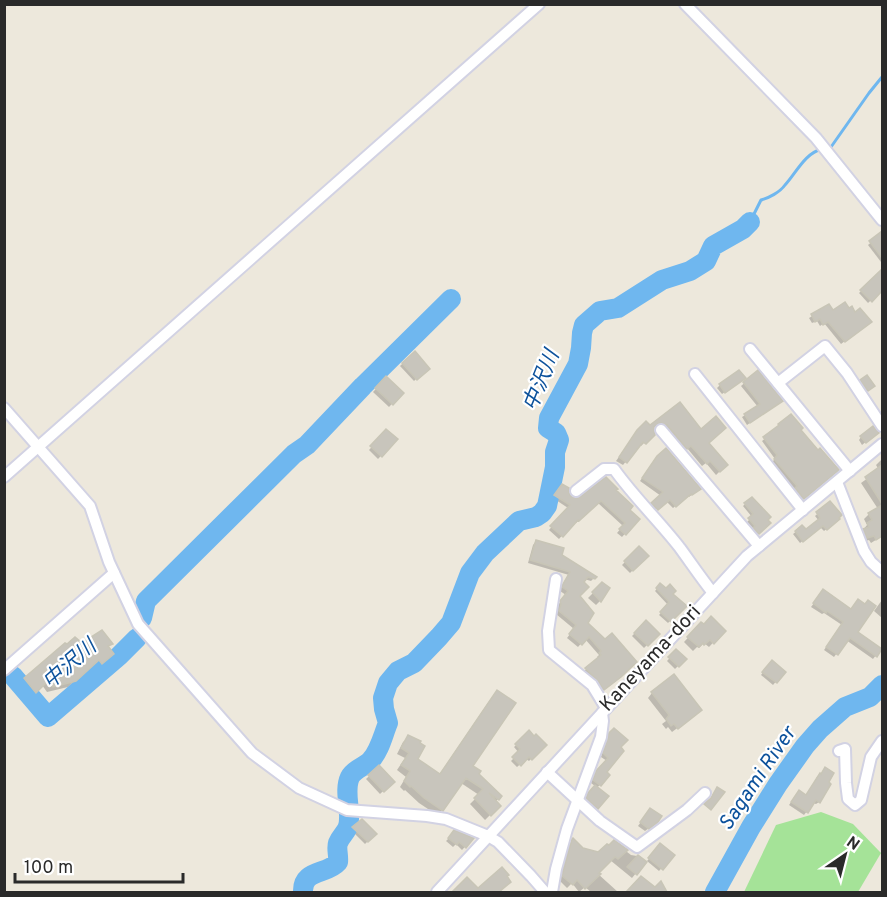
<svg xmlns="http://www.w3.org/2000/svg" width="887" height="897" font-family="Overpass,'Noto Sans JP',sans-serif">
<rect width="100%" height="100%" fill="#ede8dc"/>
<polygon fill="#a5e398" points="821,812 853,824 881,853 858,892 744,892 776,825"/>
<g fill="#0003">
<polygon points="881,234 882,236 882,262 881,262 868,245"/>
<polygon points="882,271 882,290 868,303 859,293"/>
<polygon points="829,306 832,312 848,310 867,324 841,344 824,323 820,326 817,321 812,323 809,318"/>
<polygon points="414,353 428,368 414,381 400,366"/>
<polygon points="757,372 778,403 747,425 742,417 758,407 741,386"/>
<polygon points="386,378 402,393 389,407 373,392"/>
<polygon points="741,381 722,394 717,388 720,385"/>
<polygon points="861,381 870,388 865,392 859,384"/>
<polygon points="680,404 707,444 726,465 716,475 706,463 702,466 687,448 682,451 663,428 655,425 653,428 653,434 641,446 639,445 623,465 616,461 634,436 650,428"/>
<polygon points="777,429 799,430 818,452 837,469 800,501 793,491 795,490 772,462 775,459 762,441"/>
<polygon points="386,431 396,440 378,459 369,450"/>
<polygon points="874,435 862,445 859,440 861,437"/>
<polygon points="882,459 882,536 871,543 869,540 862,542 859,535 867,525 864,519 869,514 878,509 861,483 879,470 876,465"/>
<polygon points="655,460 699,489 689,497 688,495 673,508 666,501 654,511 650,506 661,496 640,481"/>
<polygon points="559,488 569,497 578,500 614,490 627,510 638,519 622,537 617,533 623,526 598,503 576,523 575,521 559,539 549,530 568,508 553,498"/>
<polygon points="751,499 769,523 756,535 752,531 754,529 747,522 752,517 743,506"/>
<polygon points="830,503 836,521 824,531 820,527 800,543 793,534 802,527 805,531 819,521 815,516"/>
<polygon points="536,541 595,577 591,581 584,579 578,596 586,623 605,641 616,680 600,692 583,672 599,659 597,657 599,655 585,639 578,647 567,638 574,629 556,614 558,609 558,605 566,595 560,591 560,589 569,575 528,563 533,545"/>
<polygon points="639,548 647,556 630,573 622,565"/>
<polygon points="602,584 600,601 596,605 588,598"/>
<polygon points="660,585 684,606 668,623 659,615 668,605 655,591"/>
<polygon points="821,594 855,632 880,650 873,659 846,640 834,657 824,650 842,625 824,613 822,614 811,607"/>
<polygon points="882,600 882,618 874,611"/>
<polygon points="646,622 658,634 644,648 632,636"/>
<polygon points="701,624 724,631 709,647 704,643 699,648 697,647 693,651 684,642"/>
<polygon points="111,644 107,647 106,660 95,669 92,665 68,687 47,692 42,685 29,698 19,686 26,680 81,645"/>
<polygon points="676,651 685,659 675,669 667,661"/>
<polygon points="769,664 784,672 773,685 761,675"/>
<polygon points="497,692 471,767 500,797 495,802 499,806 485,820 470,804 479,795 461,783 442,810 437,815 419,803 405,790 404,791 400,787 406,777 397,770 405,758 397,754 403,742 409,737 416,760 439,775 492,697"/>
<polygon points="652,693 696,714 672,732 668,727 666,729 662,724 666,721 648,698"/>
<polygon points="614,730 618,748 605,772 608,775 597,788 607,796 594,811 585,801 586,797 595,786 591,783 594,775 607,761 601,757 607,738"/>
<polygon points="529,733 545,745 529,761 526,759 517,767 511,761 519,753 514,747"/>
<polygon points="379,767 393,782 380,794 366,779"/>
<polygon points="817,777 819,802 816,804 813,803 804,815 789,805 796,795 806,797"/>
<polygon points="648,812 653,825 645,831 638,826"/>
<polygon points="362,821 375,834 365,844 351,830"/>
<polygon points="455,832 472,839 462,850 456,844 453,847 446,841"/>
<polygon points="573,840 582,850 599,853 614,842 631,855 637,856 645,862 632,878 610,860 597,873 618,892 591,892 585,887 579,892 572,883 567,888 559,880 568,845"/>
<polygon points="661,845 673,855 659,871 647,861"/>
<polygon points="642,878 655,889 661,884 666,892 628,892"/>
<polygon points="467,879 478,890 501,890 502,892 454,892"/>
</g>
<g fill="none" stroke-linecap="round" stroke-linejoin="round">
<g stroke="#6fb7ef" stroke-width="3">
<polyline points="828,148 831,147 869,93 882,77"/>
<path d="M 750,222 L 761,200 C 769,198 780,192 785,185 C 796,173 805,153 822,149"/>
</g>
<g stroke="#6fb7ef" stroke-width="20">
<polyline points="142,618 146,601 294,454 307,445 363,386 451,299"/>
<polyline points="13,676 48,717 119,656 137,638"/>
<path d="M 303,892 C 302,869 327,875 338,862 C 339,856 336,849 338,843 C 342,833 349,832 349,819 C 350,805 344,790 350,777 C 355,768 365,767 371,760 C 380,750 383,735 388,723 L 384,709 L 383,698 L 388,683 L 398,671 L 414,663 L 439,637 L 451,623 L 470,573 L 485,553 L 519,521 L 536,517 L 542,513 L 547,506 L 555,467 L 555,452 L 559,440 L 556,433 L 548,428 L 549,418 L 578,364 L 581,348 L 582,333 L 584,325 L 600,311 L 618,308 L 662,280 L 690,271 L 706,261 L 713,246 L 743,229 L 750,222"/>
<polyline points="715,892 751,827 778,784 805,746 820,729 845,707 870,697 882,685"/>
</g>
</g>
<g fill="#c8c5bc" stroke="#c8c5b6" stroke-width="1.5">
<polygon points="882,231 882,258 869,241"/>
<polygon points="882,269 882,291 872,302 860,290"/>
<polygon points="845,302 849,308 852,306 855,312 860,308 872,322 845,342 828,322 823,325 820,319 815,322 811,314 829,304 833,310"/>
<polygon points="415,351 430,369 417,380 402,363"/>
<polygon points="739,370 746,378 725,393 719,384"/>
<polygon points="758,370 783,401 750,423 744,414 760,404 743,382"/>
<polygon points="867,375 875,386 868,391 860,380"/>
<polygon points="386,376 404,393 393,405 375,388"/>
<polygon points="680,402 701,429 716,416 726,428 709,443 728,465 720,472 710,461 707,464 691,446 687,449 667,425 660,423 654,427 654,431 655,435 646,444 643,442 627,463 619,457 637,430 646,421 650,425"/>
<polygon points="791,414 803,428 801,430 818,450 820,448 839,470 804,499 795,488 797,486 774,459 777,455 763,437 779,425 778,424"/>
<polygon points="873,426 879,433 866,443 860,436"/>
<polygon points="386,429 398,439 382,457 370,446"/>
<polygon points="666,448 701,489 692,495 691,494 676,507 670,500 658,510 651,503 663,492 642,478 657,456"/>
<polygon points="882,465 882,504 865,477"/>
<polygon points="606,477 618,489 616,490 633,506 630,510 640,519 626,535 619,529 625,523 601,501 579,521 578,520 563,537 550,526 570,505 554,495 562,484 569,488 569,493 571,496 578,498"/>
<polygon points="752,497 771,517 768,520 771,523 759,534 753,528 755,526 748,518 753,514 744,503"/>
<polygon points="830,501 842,515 839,518 840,519 827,530 823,526 803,542 795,531 802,525 806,529 820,518 816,512"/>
<polygon points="882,505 882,536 876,540 874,536 867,538 863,529 869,527 867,523 872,520 868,513"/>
<polygon points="536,540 564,548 562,555 597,577 595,579 588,577 584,582 589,587 580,596 594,613 588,623 605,639 612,633 637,662 621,677 604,690 598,681 585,668 601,655 599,653 601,651 589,637 582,645 569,634 576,625 559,611 561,604 560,601 568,591 562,587 563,584 570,572 530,560"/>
<polygon points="639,546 649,556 633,571 624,561"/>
<polygon points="602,582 610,588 601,602 592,592"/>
<polygon points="660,583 666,588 670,584 676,591 673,594 687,606 671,622 660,612 669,602 656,588"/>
<polygon points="823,589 851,609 858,599 865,604 868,600 876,606 858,632 882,649 877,657 850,638 838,655 826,647 843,622 827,611 826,613 813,603"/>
<polygon points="711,616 726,631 714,644 710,640 704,645 703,643 699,647 687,637 701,622 704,624"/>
<polygon points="646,620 660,634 648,646 634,633"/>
<polygon points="102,630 113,644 108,646 114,654 102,664 99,660 76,681 53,687 49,680 36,693 24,678 65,643 67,644 75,637 82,643"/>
<polygon points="676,649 687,659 679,667 668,657"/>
<polygon points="772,660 786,672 777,683 762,672"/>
<polygon points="674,674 702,710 678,729 674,724 671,726 666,719 669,715 651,692"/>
<polygon points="497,690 516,703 473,766 481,771 479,774 502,796 499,800 489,793 501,806 491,816 474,798 483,789 466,778 443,811 424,798 411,786 410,787 404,781 410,771 401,765 409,753 401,748 408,735 421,741 420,743 425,746 418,759 440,774"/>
<polygon points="614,728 628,740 621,747 624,751 607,772 610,775 601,786 593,780 596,771 608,758 603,753 609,733"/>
<polygon points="529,730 534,736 536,734 547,745 532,760 529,757 521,766 512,757 520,749 515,744"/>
<polygon points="379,765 395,782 384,792 368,775"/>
<polygon points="825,767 834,773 829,782 831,784 820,803 816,800 808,813 791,802 799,790 806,795 820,773 821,774"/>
<polygon points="595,785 609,796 598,809 586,798 588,793"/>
<polygon points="717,787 725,792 711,810 704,804 711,798"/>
<polygon points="650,808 662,816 658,822 649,829 640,822"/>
<polygon points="362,819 377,834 368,842 352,827"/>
<polygon points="454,830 474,838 466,848 459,842 457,845 448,838"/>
<polygon points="573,838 583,848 598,852 607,844 609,845 614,840 628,850 618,859 615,857 599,873 601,874 585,889 577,880 573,885 562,876 572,839"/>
<polygon points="660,843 675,855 663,870 648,858"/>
<polygon points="638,855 647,862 637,875 627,867"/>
<polygon points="502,867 509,875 507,876 511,882 499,892 452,892 467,877 478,888"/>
<polygon points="641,876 655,887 661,881 667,892 626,892"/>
</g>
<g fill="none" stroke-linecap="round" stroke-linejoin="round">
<g stroke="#d2d2e3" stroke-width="14">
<g id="minor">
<polyline points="685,4 816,138 882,220"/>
<polyline points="750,349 850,471"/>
<polyline points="695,374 803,510"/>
<polyline points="778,383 825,346 847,373 882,426"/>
<polyline points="4,408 90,506 109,562 138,624 252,753 299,788 347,810 427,816 446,819 488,836 498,842 531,876 545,892"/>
<polyline points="661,430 759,546"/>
<polyline points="4,477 539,4"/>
<polyline points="837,482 864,551 871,562 882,572"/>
<path d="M 576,491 L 604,469 L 614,469 C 634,497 659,521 680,548 C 691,563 701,578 713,593"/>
<polyline points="556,579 548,631 549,650 592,685 606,708"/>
<polyline points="4,670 114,573"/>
<polyline points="839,751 845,749 846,783 848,799 855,805 861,800 871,757 882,741"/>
<polyline points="547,772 600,821 637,847 687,810 705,793"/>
<polyline points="437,892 747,556 882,444"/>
<polyline points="552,892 556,869 567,829 601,737 603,721 602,713"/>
</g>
</g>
<use href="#minor" stroke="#fff" stroke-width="10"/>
</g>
<g text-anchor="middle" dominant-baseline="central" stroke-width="4.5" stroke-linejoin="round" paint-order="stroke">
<g font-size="20" fill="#2a2a2a" stroke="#fff">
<text transform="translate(651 659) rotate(-47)">Kaneyama-dori</text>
</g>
<g font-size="21" font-style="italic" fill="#0d529c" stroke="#fff">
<text transform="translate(542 381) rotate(-68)">中沢川</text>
<text transform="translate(70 665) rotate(-41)">中沢川</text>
<text transform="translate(758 779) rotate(-56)">Sagami River</text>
</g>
</g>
<rect width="887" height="897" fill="none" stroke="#2a2a2a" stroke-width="12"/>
<g transform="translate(845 855) rotate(35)" stroke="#ffffff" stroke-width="4.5" paint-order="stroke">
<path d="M0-4.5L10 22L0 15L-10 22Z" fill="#2a2a2a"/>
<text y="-9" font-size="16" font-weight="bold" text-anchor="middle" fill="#2a2a2a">N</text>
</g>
<path d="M15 873v9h168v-9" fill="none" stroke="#2a2a2a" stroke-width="3"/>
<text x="24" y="873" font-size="18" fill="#2a2a2a" stroke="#ffffff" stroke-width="4.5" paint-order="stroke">100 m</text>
</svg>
